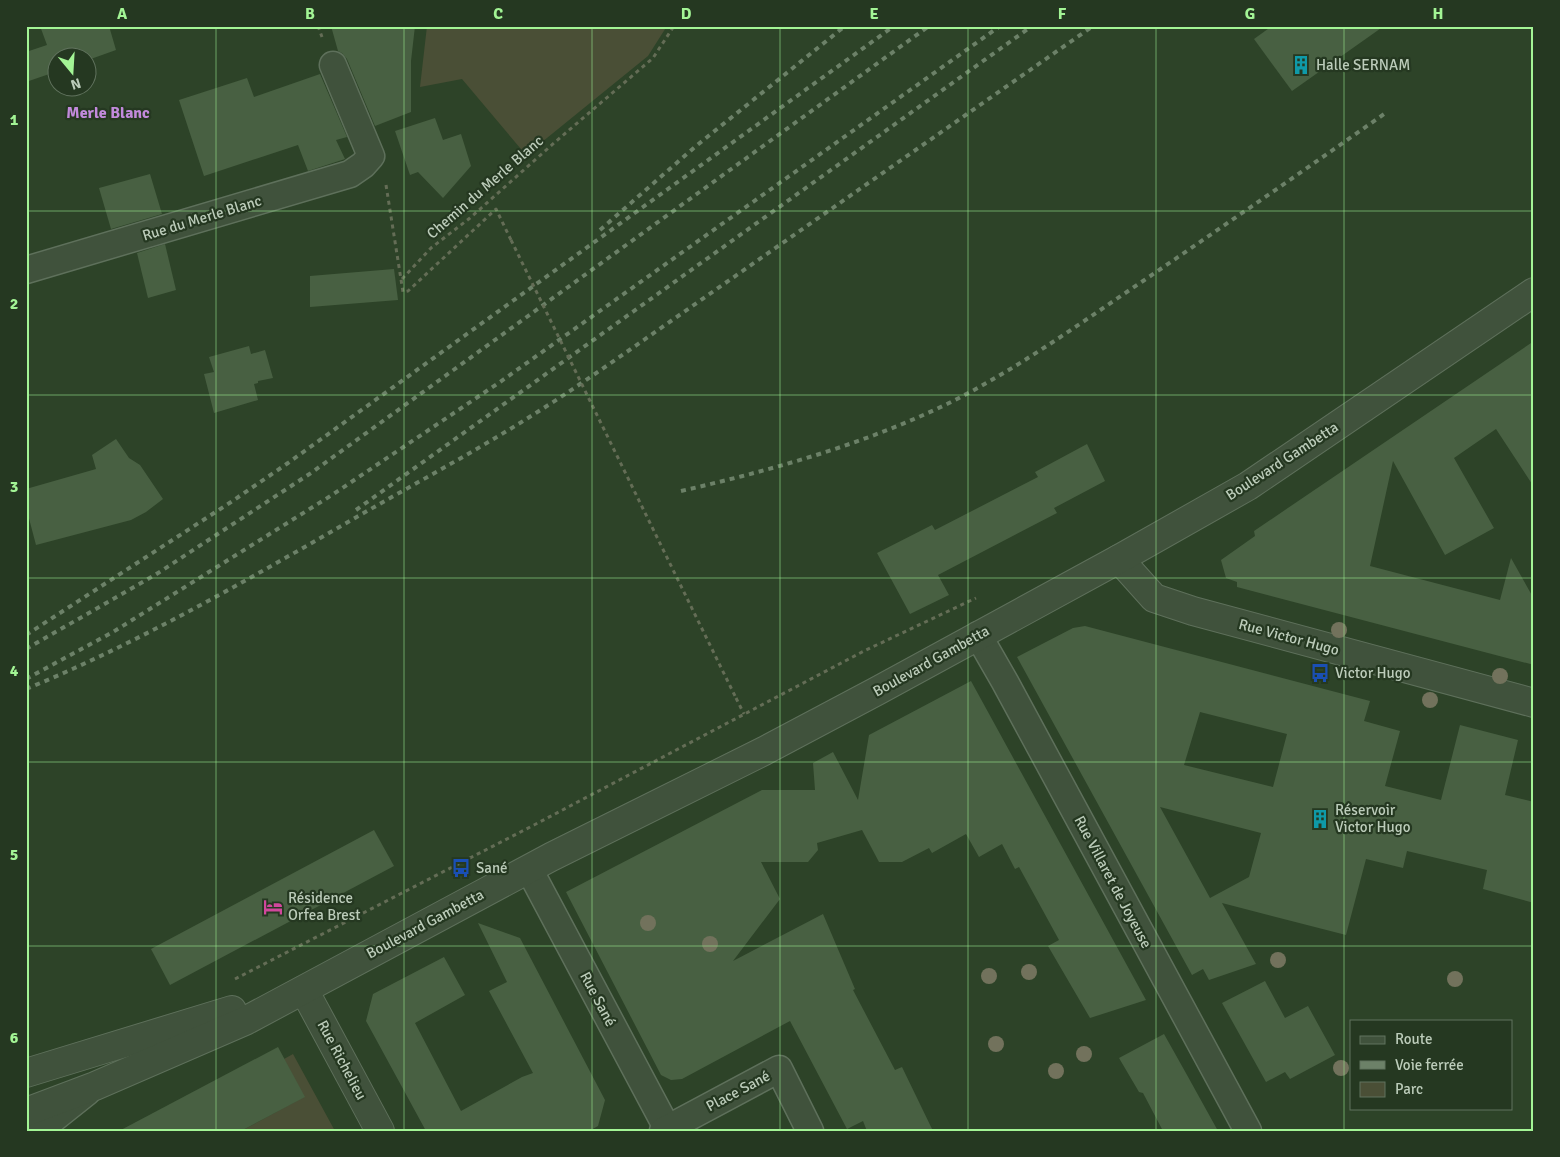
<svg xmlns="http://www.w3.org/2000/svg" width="1560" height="1157" font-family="Signika,sans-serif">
<rect width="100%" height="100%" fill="#2d4328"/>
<g fill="#4a4f36">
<polygon points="427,26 667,26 648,56 526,155 462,79 420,87"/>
<polygon points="293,1054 335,1131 241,1131 304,1097 284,1059"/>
</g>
<g fill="#486042" fill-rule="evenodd">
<polygon points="40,26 109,26 116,50 88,60 88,58 58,58 58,71 26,82 26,52 47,45"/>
<polygon points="331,26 415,26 411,61 411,112 375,126 347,59 342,53 338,51"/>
<polygon points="1272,26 1384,26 1292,91 1254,39"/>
<polygon points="320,74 347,137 336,140 345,159 308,171 298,145 204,176 179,100 247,78 254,97"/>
<polygon points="435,118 443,140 461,134 471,166 443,198 418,172 410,175 395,131"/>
<polygon points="150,174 162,214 111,229 99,188"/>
<polygon points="165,244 176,290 148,298 137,253"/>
<polygon points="394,269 398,300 310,307 310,276"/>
<polygon points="1534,341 1534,487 1496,429 1454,458 1494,528 1445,555 1393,461 1370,566 1500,600 1511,558 1534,599 1534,665 1237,587 1237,582 1226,578 1221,560 1255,536 1254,531"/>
<polygon points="249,346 251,354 265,350 273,378 258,381 258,383 254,384 258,400 214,413 204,374 214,372 209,357"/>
<polygon points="116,439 129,458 140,465 163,499 146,512 131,520 36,545 26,507 26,489 96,469 92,455"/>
<polygon points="1087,444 1105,481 1054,508 1057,513 938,575 949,595 910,614 877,553 932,525 935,530 1038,477 1035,472"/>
<path d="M 1085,626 L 1370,701 L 1364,721 L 1400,731 L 1385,786 L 1441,800 L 1460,725 L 1518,740 L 1505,795 L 1534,802 L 1534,903 L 1483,889 L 1487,870 L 1407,851 L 1403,868 L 1366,859 L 1346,935 L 1222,903 L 1256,964 L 1209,980 L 1203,969 L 1192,975 L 1017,657 L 1073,628 ZM 1200,712 L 1287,734 L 1273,787 L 1184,765 ZM 1160,807 L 1261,833 L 1249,877 L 1210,898 Z"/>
<polygon points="971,681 1146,1000 1090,1018 1048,946 1059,940 1019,867 1015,869 1002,844 979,857 966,834 932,853 929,848 902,862 879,862 862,830 817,843 818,850 808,862 761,862 780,899 733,961 823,914 855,989 853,990 895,1070 902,1067 933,1131 867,1131 863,1121 847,1129 790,1021 682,1079 671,1080 661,1075 566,892 762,790 815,790 813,763 833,752 858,800 869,735"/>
<polygon points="374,830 394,866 170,985 151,949"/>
<polygon points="478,923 520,938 605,1100 598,1126 589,1131 426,1131 366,1021 373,994 444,957 465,995 415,1023 461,1111 522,1077 533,1073 489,991 507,982"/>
<polygon points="1265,981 1285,1018 1308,1006 1335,1055 1290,1079 1285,1072 1266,1082 1222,1003"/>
<polygon points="1164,1034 1187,1075 1218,1131 1163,1131 1143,1093 1139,1092 1119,1058"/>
<polygon points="278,1047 305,1097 241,1131 119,1131"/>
</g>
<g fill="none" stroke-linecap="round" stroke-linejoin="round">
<g stroke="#5e705b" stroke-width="29">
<g id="minor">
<polyline points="26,270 350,174 363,165 371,156 333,65"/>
<polyline points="978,635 1005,682 1248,1131"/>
<polyline points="529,869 667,1128"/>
<polyline points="38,1131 87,1092"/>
<polyline points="663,1131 779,1069 810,1131"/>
</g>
</g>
<g stroke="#5e705b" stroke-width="30">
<g id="tertiary">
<polyline points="1119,559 1154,598 1193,611 1534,703"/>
<polyline points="304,990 380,1131"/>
<polyline points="26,1073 232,1010"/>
<polyline points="26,1112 95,1086 245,1021 551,857 764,751 877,691 1119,559 1248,486 1534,292"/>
</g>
</g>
<g stroke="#646d56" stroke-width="3" stroke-dasharray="4 4" stroke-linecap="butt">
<polyline points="318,26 322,37"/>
<polyline points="386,185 403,292 408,291 496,209 511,240"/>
<polyline points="402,279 431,248 470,218 554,143 653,58 674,26"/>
<polyline points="736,698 744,714"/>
<polyline points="235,979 534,825 864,651 976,598"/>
</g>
<use href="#minor" stroke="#40523c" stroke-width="26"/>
<use href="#tertiary" stroke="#40523c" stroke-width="28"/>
<g stroke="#6c8168" stroke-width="4" stroke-dasharray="5 5" stroke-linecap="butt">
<polyline points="600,230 696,146 845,26"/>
<path d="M 681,491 C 772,470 862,445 947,404 C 1016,370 1079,324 1143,281 C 1225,225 1306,169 1387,112"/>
<polyline points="356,510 1032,26"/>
<polyline points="26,635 231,502 288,463 894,26"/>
<polyline points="26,649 155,575 311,473 929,26"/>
<polyline points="26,679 113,632 332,495 500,382 1000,26"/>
<path d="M 26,689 C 136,644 240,584 343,525 C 408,487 475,452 539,411 C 566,394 592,376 618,358 L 1093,26"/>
</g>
<polyline stroke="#646d56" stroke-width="3" stroke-dasharray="4 4" stroke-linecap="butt" points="511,240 736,698"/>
</g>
<g fill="#72725c">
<circle cx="1339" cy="630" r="8"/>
<circle cx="1500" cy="676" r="8"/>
<circle cx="1430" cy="700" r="8"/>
<circle cx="648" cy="923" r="8"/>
<circle cx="710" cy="944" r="8"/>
<circle cx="1278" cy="960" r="8"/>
<circle cx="1029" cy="972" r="8"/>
<circle cx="989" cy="976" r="8"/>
<circle cx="1455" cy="979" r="8"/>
<circle cx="996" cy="1044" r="8"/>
<circle cx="1084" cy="1054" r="8"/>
<circle cx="1341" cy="1068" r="8"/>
<circle cx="1056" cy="1071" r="8"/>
</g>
<path fill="none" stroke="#a3f595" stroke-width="1" stroke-opacity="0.55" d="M 216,26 L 216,1131M 404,26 L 404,1131M 592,26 L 592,1131M 780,26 L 780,1131M 968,26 L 968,1131M 1156,26 L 1156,1131M 1344,26 L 1344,1131M 26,211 L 1534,211M 26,395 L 1534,395M 26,578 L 1534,578M 26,762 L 1534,762M 26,946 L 1534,946"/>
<defs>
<g id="building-bare" transform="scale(1.5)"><path d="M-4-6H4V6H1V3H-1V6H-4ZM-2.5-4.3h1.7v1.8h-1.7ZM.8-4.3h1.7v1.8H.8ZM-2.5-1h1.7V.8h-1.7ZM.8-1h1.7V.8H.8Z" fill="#0f9aa8" stroke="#253821" stroke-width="2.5" paint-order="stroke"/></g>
<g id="bus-bare" transform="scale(1.5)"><path d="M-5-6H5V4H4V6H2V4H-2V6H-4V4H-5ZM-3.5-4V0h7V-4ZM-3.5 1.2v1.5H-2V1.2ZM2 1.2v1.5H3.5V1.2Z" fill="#1a4fb4" stroke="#253821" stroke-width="2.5" paint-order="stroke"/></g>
<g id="hotel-bare" transform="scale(1.5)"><path d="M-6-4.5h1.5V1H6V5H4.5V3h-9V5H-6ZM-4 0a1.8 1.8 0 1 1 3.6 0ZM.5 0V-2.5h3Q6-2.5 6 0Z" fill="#d1479c" stroke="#253821" stroke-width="2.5" paint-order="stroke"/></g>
</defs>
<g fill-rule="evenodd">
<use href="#building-bare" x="1301" y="65"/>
<use href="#bus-bare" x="1320" y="673"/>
<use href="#building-bare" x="1320" y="819"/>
<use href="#bus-bare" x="461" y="868"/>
<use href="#hotel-bare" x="273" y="907"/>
</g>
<g text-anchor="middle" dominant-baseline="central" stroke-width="4.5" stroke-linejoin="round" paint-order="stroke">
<g font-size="15" fill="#bcccba" stroke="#253821" text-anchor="start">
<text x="1316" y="65">Halle SERNAM</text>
<text x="1335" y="673">Victor Hugo</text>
<text x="1335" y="810">Réservoir<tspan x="1335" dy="17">Victor Hugo</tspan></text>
<text x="476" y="868">Sané</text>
<text x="288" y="898">Résidence<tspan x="288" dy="17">Orfea Brest</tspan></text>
</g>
<g font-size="15" fill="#bcccba" stroke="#253821">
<text transform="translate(485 187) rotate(-41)">Chemin du Merle Blanc</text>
<text transform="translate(202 218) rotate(-17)">Rue du Merle Blanc</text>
<text transform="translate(1282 461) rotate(-33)">Boulevard Gambetta</text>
<text transform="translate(1289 637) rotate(15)">Rue Victor Hugo</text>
<text transform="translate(931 661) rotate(-29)">Boulevard Gambetta</text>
<text transform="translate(1113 882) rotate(62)">Rue Villaret de Joyeuse</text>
<text transform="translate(425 924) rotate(-28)">Boulevard Gambetta</text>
<text transform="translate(598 999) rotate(62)">Rue Sané</text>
<text transform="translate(342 1060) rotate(62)">Rue Richelieu</text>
<text transform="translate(738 1091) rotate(-28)">Place Sané</text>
</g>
<g font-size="16" font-weight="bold" fill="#c28adc" stroke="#253821">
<text x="108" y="113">Merle Blanc</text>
</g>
</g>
<rect width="1560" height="1157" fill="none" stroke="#253821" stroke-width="55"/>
<rect x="1350" y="1020" width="162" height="90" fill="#253821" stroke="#61735e"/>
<rect x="1360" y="1036" width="25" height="8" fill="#40523c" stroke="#61735e"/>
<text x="1395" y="1044" font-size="15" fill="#bcccba">Route</text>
<rect x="1360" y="1061" width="25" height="8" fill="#6c8168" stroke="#61735e"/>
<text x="1395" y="1070" font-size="15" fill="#bcccba">Voie ferrée</text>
<rect x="1360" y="1082" width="25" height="15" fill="#4a4f36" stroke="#61735e"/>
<text x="1395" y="1094" font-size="15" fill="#bcccba">Parc</text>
<g transform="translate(72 72) rotate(162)"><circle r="24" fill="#253821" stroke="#61735e"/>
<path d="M0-4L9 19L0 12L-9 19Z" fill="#a3f595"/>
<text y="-8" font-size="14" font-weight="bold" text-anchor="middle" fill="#bcccba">N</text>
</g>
<rect x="28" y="28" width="1504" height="1102" fill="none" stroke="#a3f595" stroke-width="2"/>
<g font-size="16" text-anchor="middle" font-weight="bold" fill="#a3f595">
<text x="122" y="19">A</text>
<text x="310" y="19">B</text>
<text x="498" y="19">C</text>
<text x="686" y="19">D</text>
<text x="874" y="19">E</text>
<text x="1062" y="19">F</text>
<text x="1250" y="19">G</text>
<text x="1438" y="19">H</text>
<text x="14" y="125">1</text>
<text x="14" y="309">2</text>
<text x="14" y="492">3</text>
<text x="14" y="676">4</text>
<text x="14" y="860">5</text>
<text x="14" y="1043">6</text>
</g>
</svg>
